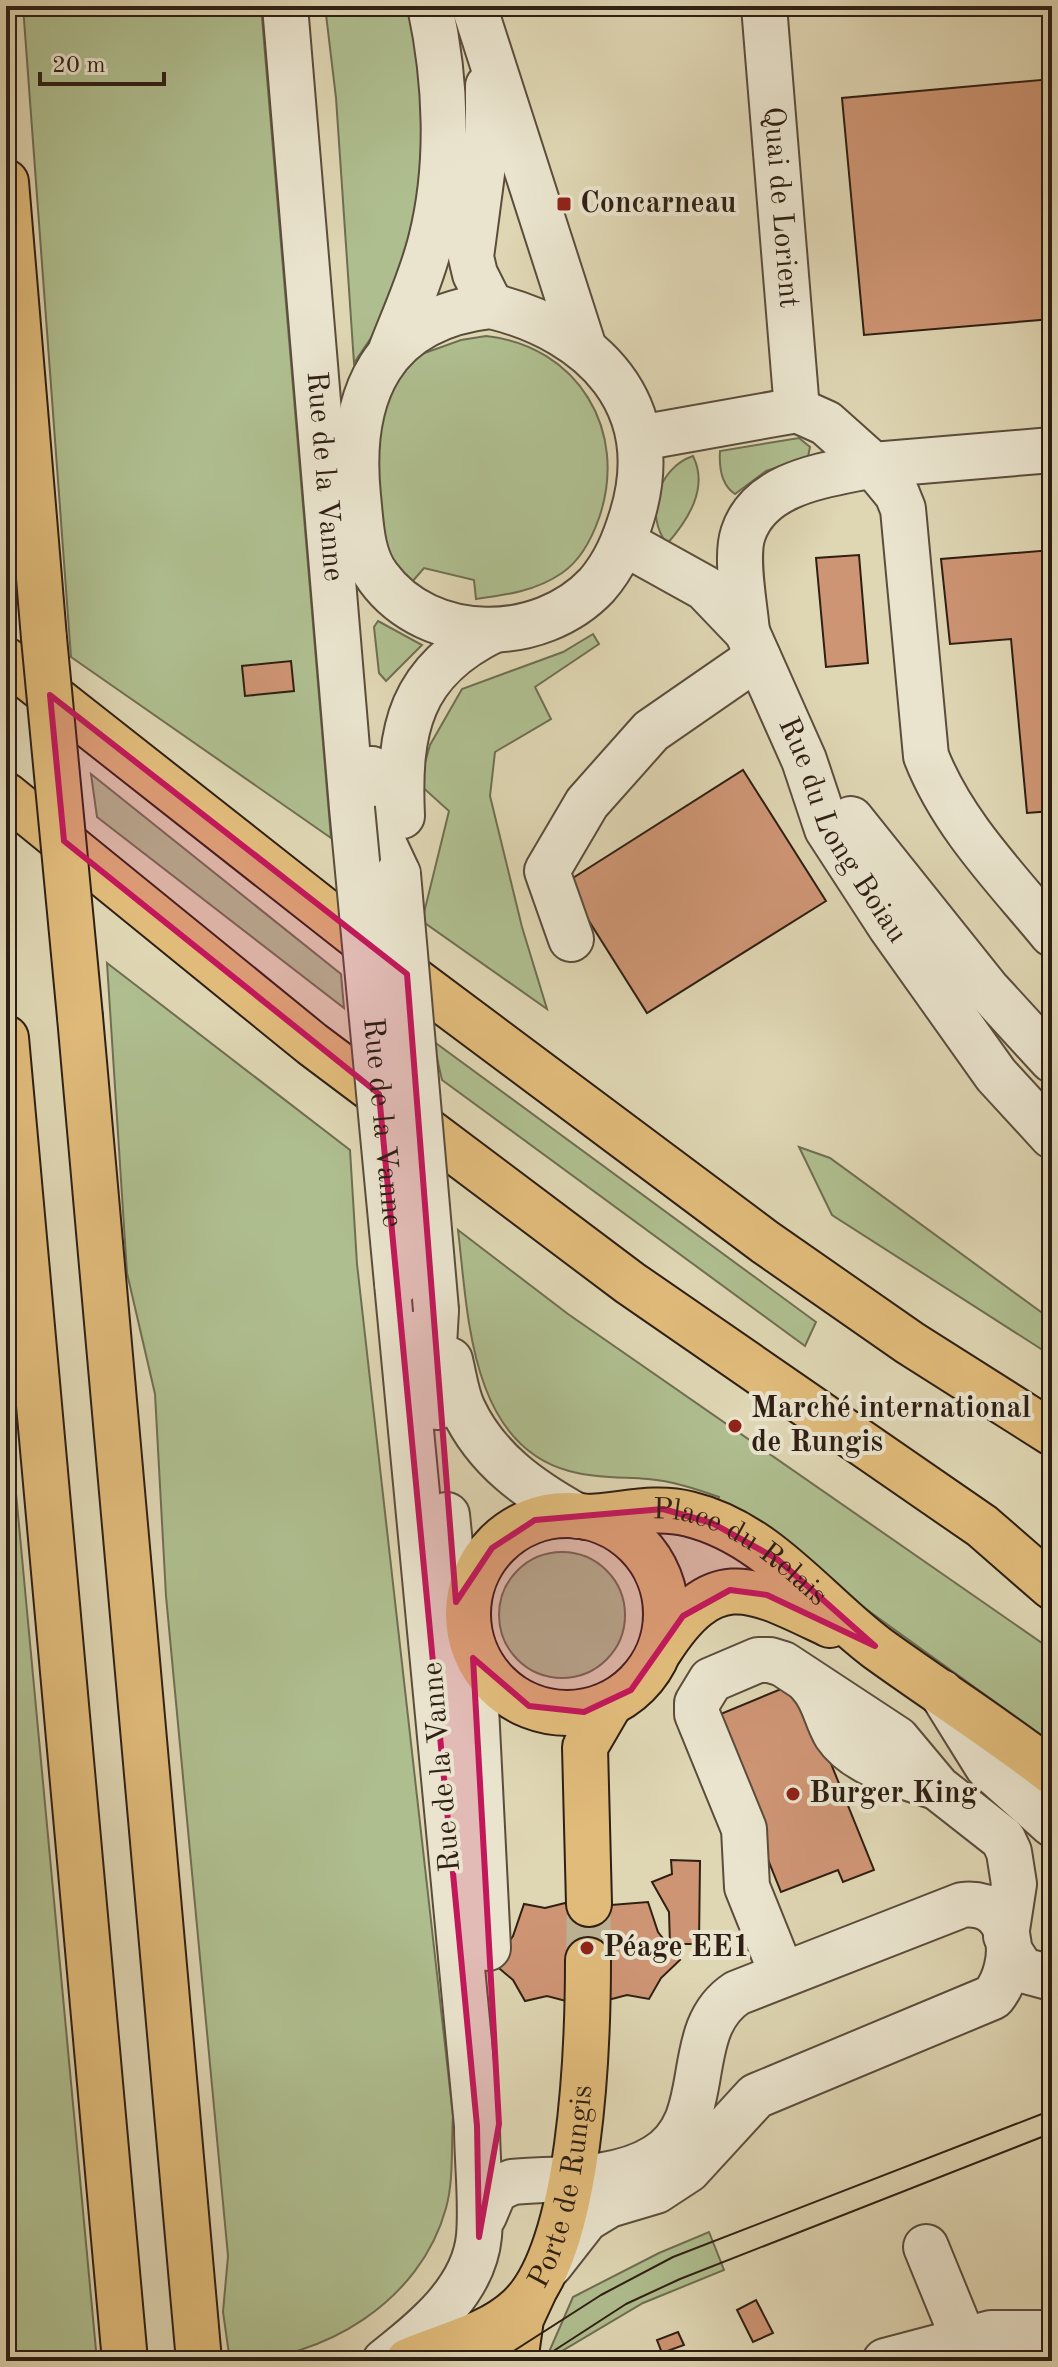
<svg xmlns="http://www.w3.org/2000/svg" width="1058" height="2367" font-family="'Old Standard TT',serif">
<rect width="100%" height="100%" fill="#dfd6b3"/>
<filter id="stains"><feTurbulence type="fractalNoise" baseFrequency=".0025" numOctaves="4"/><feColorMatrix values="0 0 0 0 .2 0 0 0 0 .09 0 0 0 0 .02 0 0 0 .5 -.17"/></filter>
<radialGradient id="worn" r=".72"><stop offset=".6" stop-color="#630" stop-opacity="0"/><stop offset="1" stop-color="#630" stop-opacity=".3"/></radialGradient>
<g fill="#afbe8f" stroke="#6f6e52" stroke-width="2">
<polygon points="23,6 261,6 331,838 71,657"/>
<polygon points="325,6 413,6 428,84 415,234 379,326 354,363 336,98"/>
<path d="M 486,336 C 578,346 629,431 599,518 C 592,538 581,560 562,573 C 536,591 506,595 476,599 L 474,580 L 424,568 L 412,582 L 389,559 L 371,477 L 386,403 L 401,374 L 419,355 L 461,340 Z"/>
<path d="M 799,438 L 810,447 L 808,457 L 766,471 L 735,494 C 721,485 719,467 720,451 Z"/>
<path d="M 693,456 C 709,488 688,520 667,544 C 644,514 658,468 693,456 Z"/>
<polygon points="378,621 422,645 386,681 379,673 374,627"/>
<polygon points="593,634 599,644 535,687 551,719 495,752 490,796 522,927 547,1009 422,921 449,811 419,784 430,745 462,689 563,652"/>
<polygon points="91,774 341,974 344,1008 97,817"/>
<path d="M 107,963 L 350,1150 L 357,1264 L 453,2116 C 451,2145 454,2180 446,2208 C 421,2301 323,2361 230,2361 L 223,2312 L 228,2256 L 166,1596 L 155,1394 L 127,1273 Z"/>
<polygon points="433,1041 816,1322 805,1346 442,1080"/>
<polygon points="799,1147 830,1158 1052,1320 1052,1356 832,1215"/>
<path d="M 458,1230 L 568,1314 L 1052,1650 L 1052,1743 L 745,1522 L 716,1507 L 719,1497 C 696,1489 672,1481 648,1479 C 622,1477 594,1478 569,1471 C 469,1444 468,1312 458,1230 Z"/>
<polygon points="6,1386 97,2361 6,2361"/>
<circle cx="562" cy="1615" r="63"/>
<polygon points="709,2232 724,2270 643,2303 545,2361 573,2297 659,2253"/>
</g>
<g fill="#ce9574" stroke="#2f1f14" stroke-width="2">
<polygon points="1052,79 1052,319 864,335 842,98"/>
<polygon points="1052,550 1052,811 1027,813 1011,639 950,644 941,559"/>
<polygon points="859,555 868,663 826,667 816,558"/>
<polygon points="291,661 294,691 245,696 242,666"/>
<polygon points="743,770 826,901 647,1013 565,883"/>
<polygon points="798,1682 874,1870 843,1882 838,1870 781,1892 711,1718"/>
<polygon points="671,1860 700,1861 699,1944 670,1944 669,1912 652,1882 672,1874"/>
<polygon points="648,1902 658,1932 680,1960 661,1978 649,1999 627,1995 608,2000 566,2001 547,1996 525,2001 513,1980 493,1963 513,1936 524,1904 545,1908 565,1903 586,1907"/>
<polygon points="756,2300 773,2333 753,2342 737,2310"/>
<polygon points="678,2332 684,2345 662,2353 657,2340"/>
</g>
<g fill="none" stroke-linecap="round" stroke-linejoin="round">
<polyline stroke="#bcb193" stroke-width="44" stroke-dasharray="44 22" stroke-linecap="butt" points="588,1960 589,1904"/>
<g stroke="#5b4d3c" stroke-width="48">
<g id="minor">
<path id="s1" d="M 285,6 L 352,808"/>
<polyline points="474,6 584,348"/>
<path id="s2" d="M 764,6 L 797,410"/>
<polyline points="488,86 488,128 471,257 475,274 491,306"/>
<path d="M 491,306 C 594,331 666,405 632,516 C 624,542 615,564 597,585 C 541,645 429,647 378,577 C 361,555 361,523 358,496 C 348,395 382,318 491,306 Z"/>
<path d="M 391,350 C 405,314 422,277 431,240 C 450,165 446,80 430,6"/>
<polyline points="640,438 797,410 826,423 873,465 1052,450"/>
<path id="s3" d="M 624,543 L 705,588 L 747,632 L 804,760 L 827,829 L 890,926 L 996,1075 L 1052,1136"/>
<path d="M 747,632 C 745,606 735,558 743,534 C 760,481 828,475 873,465 L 897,494 L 903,509 L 926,756 C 953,825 1006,878 1052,934"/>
<polyline points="372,769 376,827 398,874"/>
<path d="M 402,816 C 398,729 410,671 494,630"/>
<polyline points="851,819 987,989 1052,1060"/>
<polyline points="571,939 547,871 587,803 651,731 758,657"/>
<polyline points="436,1310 433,1363 437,1407"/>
<path d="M 450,1360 C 454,1376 456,1394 463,1409 C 486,1459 530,1490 577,1516"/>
<polyline points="447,1515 452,1564 467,1620"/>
<polyline points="473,1647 488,1948"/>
<path d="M 810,1684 C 824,1698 826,1719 836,1735 C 856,1765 904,1776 936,1787"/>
<polyline points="941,1692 987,1766 1052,1824"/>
<polyline points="1009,1950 1022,1970 1052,1978"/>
<polyline points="782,1974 747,1887 744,1829 697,1714 697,1703 711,1680 758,1660 770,1660 783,1664 897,1739 938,1788 1003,1839 1009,1852 1014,1884 1006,1936"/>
<path d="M 484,2216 L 495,2190 L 512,2182 C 557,2178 616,2182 656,2157 C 718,2120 679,2031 737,1993 L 962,1905 C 1016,1899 1019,1964 993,1997 L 756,2096 L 688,2170 L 656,2191 L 609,2205 L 586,2219 L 550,2265"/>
<polyline points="926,2247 964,2340"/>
<path d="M 385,2361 C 424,2330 474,2291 479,2236 C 482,2200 477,2162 477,2126 L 397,1283"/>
<polyline points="885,2361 991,2333 1052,2333"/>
</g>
</g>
<g stroke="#2f1f14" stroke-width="48">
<g id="major">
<circle cx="567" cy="1614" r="99"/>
<path id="s4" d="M 586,1517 C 621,1516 653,1505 689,1514 C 767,1533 816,1602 877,1648 C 935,1690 995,1728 1052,1772"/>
<path d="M 660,1650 C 715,1564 752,1588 830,1625"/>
<polyline points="589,1904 585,1747 610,1704"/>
<path id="s5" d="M 408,2361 C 445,2345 489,2336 519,2308 C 582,2251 588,2044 588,1960"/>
<polyline points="515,2361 521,2319 534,2291"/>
</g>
</g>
<g stroke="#2f1f14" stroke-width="48">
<g id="highway">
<polyline points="6,182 44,638"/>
<polyline points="6,660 373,949 765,1242 910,1343 1052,1433"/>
<polyline points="6,795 312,1044 630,1283 982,1526 1052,1587"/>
<polyline points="80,1017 199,2361"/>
<polyline points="6,1038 125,2361"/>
</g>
</g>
<use href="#minor" stroke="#eae4ce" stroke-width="44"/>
<use href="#major" stroke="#e0bb7a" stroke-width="44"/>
<use href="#highway" stroke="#e0bb7a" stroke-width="44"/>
<g stroke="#2f1f14" stroke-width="2">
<polyline points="498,2361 601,2295 673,2257 1052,2110"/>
<polyline points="538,2361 626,2304 680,2279 1052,2133"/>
</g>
<g stroke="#5b4d3c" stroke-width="48" stroke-linecap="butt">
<g id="minor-bridge">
<path id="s6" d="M 352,808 L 397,1283"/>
<polyline points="398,874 436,1310"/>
</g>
</g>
<g stroke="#2f1f14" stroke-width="48" stroke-linecap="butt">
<polyline id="highway-bridge" points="44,638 80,1017"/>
</g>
<use href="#minor-bridge" stroke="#eae4ce" stroke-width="44"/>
<use href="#highway-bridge" stroke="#e0bb7a" stroke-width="44"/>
</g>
<path fill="#c2185b" fill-opacity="0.2" stroke="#c2185b" stroke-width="6" stroke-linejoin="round" d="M 50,695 L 407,974 L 456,1602 L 492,1548 L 535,1520 L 663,1509 L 712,1523 L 777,1559 L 875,1646 L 767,1595 L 730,1590 L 683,1616 L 631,1690 L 584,1712 L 529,1706 L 473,1658 L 499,2124 L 479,2237 L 477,2126 L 379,1094 L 64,841 Z"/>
<g fill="#8f2418" stroke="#eae4ce" stroke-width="3">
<rect x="556" y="196" width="16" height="16" rx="4"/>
<circle cx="735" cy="1426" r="8"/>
<circle cx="793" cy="1794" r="8"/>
<circle cx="587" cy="1948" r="8"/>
</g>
<g text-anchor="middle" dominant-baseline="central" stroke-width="8" stroke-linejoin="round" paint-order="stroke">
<g font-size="30" font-weight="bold" fill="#2f1f14" stroke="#eae4ce" text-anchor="start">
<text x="580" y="204">Concarneau</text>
<text x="751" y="1409">Marché international<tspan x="751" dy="34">de Rungis</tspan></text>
<text x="809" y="1794">Burger King</text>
<text x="603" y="1948">Péage EE1</text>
</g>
<g font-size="30" fill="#2f1f14" stroke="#eae4ce">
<text stroke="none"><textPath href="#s2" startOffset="202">Quai de Lorient</textPath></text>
<text stroke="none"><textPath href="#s1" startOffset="472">Rue de la Vanne</textPath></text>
<text stroke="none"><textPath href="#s3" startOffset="374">Rue du Long Boiau</textPath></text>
<text stroke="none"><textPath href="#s6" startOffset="316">Rue de la Vanne</textPath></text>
<text stroke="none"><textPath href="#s4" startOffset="166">Place du Relais</textPath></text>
<text transform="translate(442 1767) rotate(-95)">Rue de la Vanne</text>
<text stroke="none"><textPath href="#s5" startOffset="256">Porte de Rungis</textPath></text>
</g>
</g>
<rect width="1058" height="2367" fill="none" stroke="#dfd6b3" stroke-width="32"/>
<rect x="8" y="8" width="1042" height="2351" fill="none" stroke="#2f1f14" stroke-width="4"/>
<rect x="16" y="16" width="1026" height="2335" fill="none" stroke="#2f1f14" stroke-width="2"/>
<path d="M40 72v12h124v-12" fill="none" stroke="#2f1f14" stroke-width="4"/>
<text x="52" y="72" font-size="24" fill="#2f1f14" stroke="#eae4ce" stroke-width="6" paint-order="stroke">20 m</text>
<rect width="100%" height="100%" filter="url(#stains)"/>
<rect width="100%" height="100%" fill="url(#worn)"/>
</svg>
